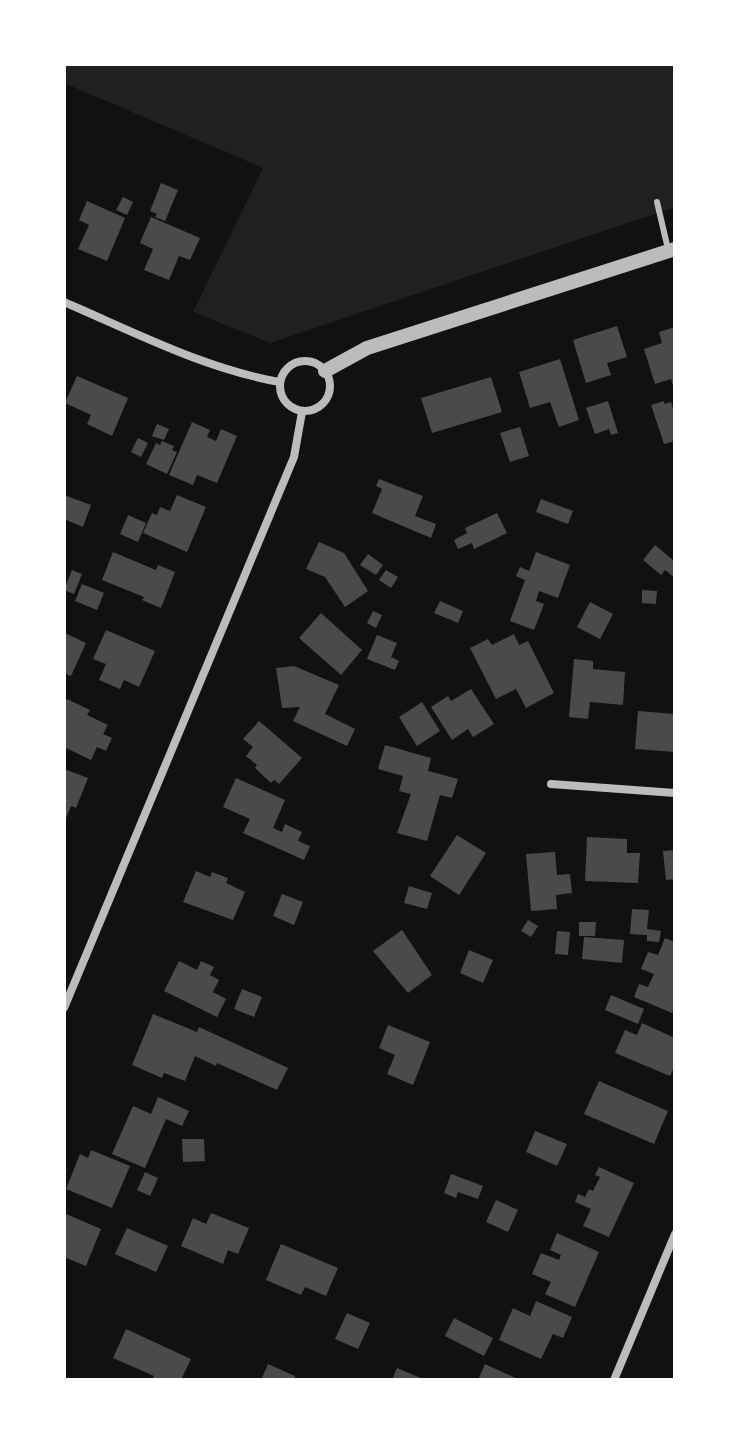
<svg xmlns="http://www.w3.org/2000/svg" width="739" height="1444" font-family="'PT Sans',sans-serif">
<rect width="100%" height="100%" fill="#111"/>
<polygon fill="#202020" points="64,64 675,64 675,207 270,343 193,312 263,168 64,83"/>
<g fill="#4a4a4a">
<polygon points="161,183 178,190 165,221 155,217 157,214 150,211"/>
<polygon points="123,197 133,202 127,215 116,210"/>
<polygon points="87,201 125,218 107,261 78,249 89,225 79,220"/>
<polygon points="151,217 200,238 190,260 179,256 169,280 144,270 153,249 140,243"/>
<polygon points="617,326 627,357 607,363 611,375 586,383 573,340"/>
<polygon points="675,327 675,390 674,390 671,379 655,384 644,349 662,343 659,332"/>
<polygon points="560,359 579,420 559,427 550,402 530,408 519,372"/>
<polygon points="77,376 128,398 112,436 87,424 91,415 65,403"/>
<polygon points="491,377 502,412 432,433 421,398"/>
<polygon points="608,401 618,433 611,435 609,429 595,434 586,408"/>
<polygon points="664,401 664,404 671,402 675,414 675,429 673,430 675,441 664,444 651,405"/>
<polygon points="192,422 210,430 207,437 216,441 221,429 237,436 217,483 197,475 193,485 169,475"/>
<polygon points="157,424 169,429 164,440 152,436"/>
<polygon points="520,427 529,456 510,462 500,433"/>
<polygon points="138,438 148,443 141,457 131,452"/>
<polygon points="162,441 174,446 172,450 177,452 167,474 146,464 156,443 160,445"/>
<polygon points="379,479 423,496 415,516 436,524 431,538 372,513 382,489 376,486"/>
<polygon points="64,495 91,505 83,527 64,519"/>
<polygon points="177,495 206,507 187,552 143,533 152,513 157,515 160,507 170,511"/>
<polygon points="541,499 573,511 568,524 536,512"/>
<polygon points="497,513 507,533 474,549 472,543 458,549 454,540 467,533 465,528"/>
<polygon points="128,515 146,523 138,542 120,534"/>
<polygon points="319,542 344,553 368,591 345,607 325,577 306,569"/>
<polygon points="655,545 673,560 675,557 675,578 665,570 661,575 643,560"/>
<polygon points="113,552 156,570 158,565 175,572 161,608 142,600 144,597 102,580"/>
<polygon points="536,552 570,565 558,598 539,591 536,601 544,604 534,630 510,621 525,580 516,576 520,567 529,571"/>
<polygon points="368,554 383,565 376,575 360,565"/>
<polygon points="72,570 82,574 74,594 64,590"/>
<polygon points="386,570 398,577 391,588 379,580"/>
<polygon points="82,584 104,593 97,610 75,601"/>
<polygon points="642,590 657,591 656,604 642,603"/>
<polygon points="440,601 463,611 458,623 434,613"/>
<polygon points="590,602 613,614 600,639 577,627"/>
<polygon points="373,611 382,615 376,628 367,623"/>
<polygon points="321,613 362,650 341,675 299,638"/>
<polygon points="106,630 155,651 139,687 124,680 120,689 99,680 106,664 93,659"/>
<polygon points="65,633 86,643 71,676 64,673"/>
<polygon points="514,634 519,645 528,641 554,693 526,708 516,689 496,699 470,648 488,639 492,645"/>
<polygon points="377,635 397,643 391,657 399,661 395,670 367,659"/>
<polygon points="574,659 593,661 593,669 625,672 623,705 590,702 588,719 569,717"/>
<polygon points="294,666 339,685 325,714 355,729 347,746 293,721 300,707 282,708 276,668"/>
<polygon points="471,689 494,724 473,737 468,729 452,740 431,707 448,696 451,701"/>
<polygon points="67,699 90,710 87,715 108,725 103,734 112,738 106,751 97,747 91,760 64,747 64,704"/>
<polygon points="422,702 440,731 417,746 399,717"/>
<polygon points="638,711 675,714 675,752 635,749"/>
<polygon points="259,721 302,758 279,784 274,780 271,783 255,768 257,765 246,756 253,747 243,739"/>
<polygon points="385,745 431,758 428,771 458,779 452,798 440,795 427,841 397,833 411,794 399,791 403,776 378,769"/>
<polygon points="64,769 88,778 76,808 71,806 64,823"/>
<polygon points="236,778 285,800 273,828 282,832 285,824 302,832 298,841 310,846 304,860 243,833 250,819 223,807"/>
<polygon points="457,835 486,853 459,895 430,876"/>
<polygon points="587,837 627,839 627,853 640,853 638,883 585,881"/>
<polygon points="675,850 675,879 666,880 663,851"/>
<polygon points="555,852 557,875 570,874 572,893 556,895 557,909 531,911 526,854"/>
<polygon points="196,871 210,877 212,872 228,878 226,883 245,892 233,920 183,902"/>
<polygon points="409,886 432,893 427,909 404,903"/>
<polygon points="282,894 303,902 294,925 273,916"/>
<polygon points="632,909 649,910 647,929 661,931 659,942 647,941 647,935 630,934"/>
<polygon points="528,920 538,926 531,937 521,931"/>
<polygon points="579,922 596,922 595,936 579,936"/>
<polygon points="402,930 432,975 408,993 373,951"/>
<polygon points="557,931 570,932 568,955 555,954"/>
<polygon points="584,937 624,940 622,963 582,959"/>
<polygon points="665,938 675,942 675,1007 672,1013 634,997 639,984 648,987 654,974 641,969 648,952 658,955"/>
<polygon points="469,950 493,960 483,983 460,973"/>
<polygon points="179,961 197,970 201,961 214,967 210,975 219,980 213,992 226,999 217,1017 164,991"/>
<polygon points="242,989 262,997 254,1017 234,1009"/>
<polygon points="611,995 644,1009 638,1024 605,1010"/>
<polygon points="153,1014 197,1032 199,1027 288,1068 277,1090 217,1063 216,1066 195,1056 185,1081 164,1073 162,1078 132,1065"/>
<polygon points="642,1023 675,1038 675,1065 670,1076 615,1053 625,1030 637,1035"/>
<polygon points="388,1025 430,1042 413,1085 387,1074 395,1055 379,1048"/>
<polygon points="599,1081 668,1111 654,1144 584,1114"/>
<polygon points="158,1097 189,1111 182,1126 166,1119 145,1168 112,1154 133,1106 151,1114"/>
<polygon points="535,1131 567,1144 557,1166 526,1152"/>
<polygon points="182,1139 204,1139 205,1161 183,1162"/>
<polygon points="91,1150 130,1166 112,1208 66,1189 80,1154 88,1158"/>
<polygon points="599,1167 634,1183 609,1237 583,1226 591,1209 575,1202 578,1194 585,1197 589,1189 593,1191 600,1177 595,1175"/>
<polygon points="145,1172 158,1178 150,1196 137,1190"/>
<polygon points="451,1174 483,1186 478,1199 458,1192 456,1198 444,1193"/>
<polygon points="496,1200 518,1210 508,1232 486,1222"/>
<polygon points="64,1213 101,1229 86,1266 64,1257"/>
<polygon points="211,1213 249,1228 238,1254 228,1250 223,1264 181,1246 193,1218 206,1224"/>
<polygon points="127,1228 168,1246 156,1272 115,1254"/>
<polygon points="557,1233 599,1252 575,1307 545,1294 551,1282 532,1274 541,1253 559,1260 561,1255 550,1250"/>
<polygon points="281,1244 338,1268 326,1296 305,1287 301,1295 266,1280"/>
<polygon points="536,1301 572,1317 563,1338 553,1334 541,1359 499,1340 513,1308 530,1316"/>
<polygon points="347,1313 370,1323 358,1349 335,1339"/>
<polygon points="454,1318 493,1338 484,1356 445,1336"/>
<polygon points="126,1329 191,1359 181,1380 152,1380 154,1376 113,1358"/>
<polygon points="268,1364 295,1376 294,1380 261,1380"/>
<polygon points="485,1364 520,1380 478,1380"/>
<polygon points="397,1368 421,1378 420,1380 392,1380"/>
</g>
<g fill="none" stroke-linecap="round" stroke-linejoin="round">
<polyline stroke="#bcbcbc" stroke-width="6" points="657,202 668,249"/>
<g stroke="#bcbcbc" stroke-width="8">
<path d="M 64,302 C 134,332 205,369 280,382"/>
<circle cx="305" cy="386" r="25"/>
<polyline points="551,784 675,793"/>
<polyline points="64,1008 294,457 302,412"/>
<polyline points="614,1380 675,1234"/>
</g>
<polyline stroke="#bcbcbc" stroke-width="14" points="325,371 367,348 675,249"/>
</g>
<rect width="739" height="1444" fill="none" stroke="#ffffff" stroke-width="132"/>
</svg>
